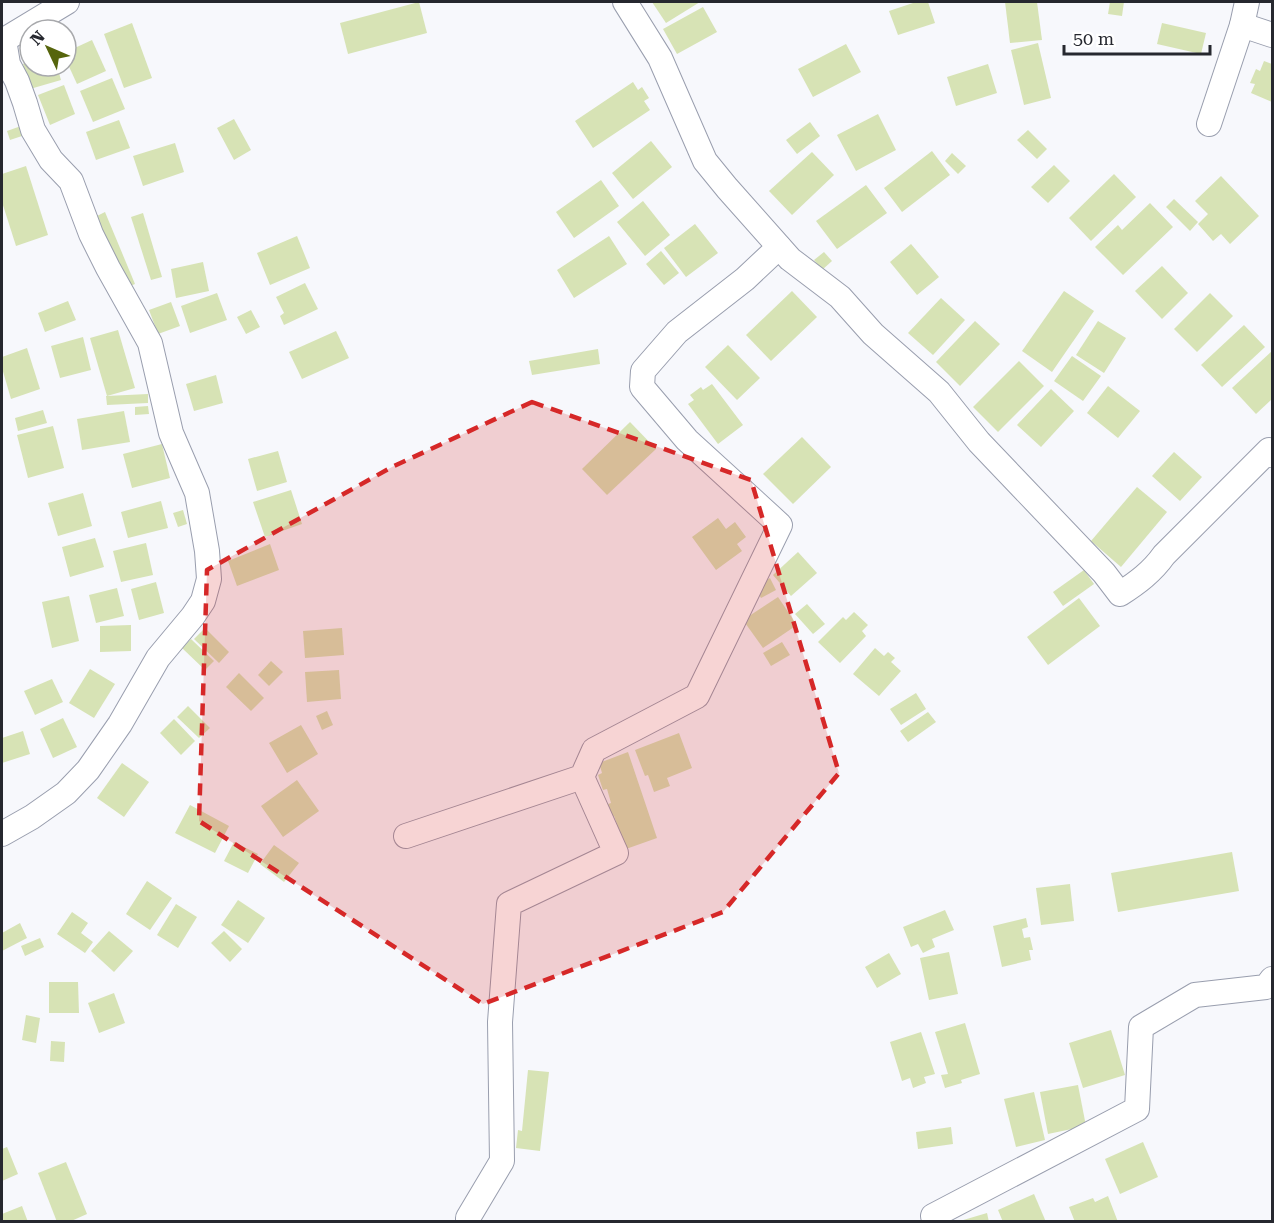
<svg xmlns="http://www.w3.org/2000/svg" width="1274" height="1223" font-family="'Roboto Serif',serif">
<rect width="100%" height="100%" fill="#f7f8fc"/>
<g fill="#d7e3b5">
<polygon points="419,2 427,33 348,54 340,23"/>
<polygon points="652,2 700,2 666,23"/>
<polygon points="916,2 928,2 935,23 898,35 889,11"/>
<polygon points="1005,2 1037,2 1042,40 1010,43"/>
<polygon points="1110,2 1124,2 1122,16 1108,14"/>
<polygon points="703,7 717,32 677,54 663,29"/>
<polygon points="132,23 152,78 124,88 104,34"/>
<polygon points="1162,23 1206,33 1201,54 1157,44"/>
<polygon points="92,40 106,71 77,84 66,60 66,52"/>
<polygon points="1038,43 1051,98 1024,105 1011,50"/>
<polygon points="846,44 861,72 813,97 798,69"/>
<polygon points="30,61 30,66 57,66 61,80 30,89 23,64"/>
<polygon points="1264,61 1272,64 1272,102 1251,93 1255,84 1250,83 1256,69 1260,71"/>
<polygon points="988,64 997,93 956,106 947,77"/>
<polygon points="112,78 125,109 93,122 80,91"/>
<polygon points="633,82 638,90 642,87 649,98 644,101 650,110 593,148 575,121"/>
<polygon points="64,85 75,114 50,125 38,95"/>
<polygon points="878,114 896,150 856,171 837,135"/>
<polygon points="234,119 251,150 234,160 217,128"/>
<polygon points="119,120 130,148 96,160 86,132"/>
<polygon points="810,122 820,136 797,154 786,140"/>
<polygon points="21,126 25,135 10,140 7,131"/>
<polygon points="1028,130 1047,149 1037,159 1017,140"/>
<polygon points="651,141 672,167 633,199 612,173"/>
<polygon points="175,143 184,172 143,186 133,156"/>
<polygon points="932,151 950,175 902,212 884,188"/>
<polygon points="812,152 834,175 792,215 769,191"/>
<polygon points="952,153 966,166 958,174 945,161"/>
<polygon points="1054,165 1070,181 1048,203 1031,187"/>
<polygon points="26,166 48,235 16,246 2,202 2,174"/>
<polygon points="1114,174 1136,197 1091,241 1069,218"/>
<polygon points="1221,176 1259,216 1230,244 1221,234 1213,241 1198,224 1208,214 1195,201"/>
<polygon points="601,180 619,206 574,238 556,212"/>
<polygon points="866,185 887,213 837,249 816,221"/>
<polygon points="1174,199 1198,222 1190,231 1166,207"/>
<polygon points="643,201 670,235 645,256 617,222"/>
<polygon points="1150,203 1173,227 1123,275 1095,247 1118,225 1122,230"/>
<polygon points="105,212 135,284 125,288 95,217"/>
<polygon points="143,213 162,277 151,280 131,217"/>
<polygon points="695,224 718,253 686,277 664,248"/>
<polygon points="297,236 310,268 270,285 257,253"/>
<polygon points="609,236 627,264 574,298 557,270"/>
<polygon points="911,244 939,277 917,295 890,262"/>
<polygon points="661,251 679,273 664,285 646,264"/>
<polygon points="824,252 832,261 822,270 814,260"/>
<polygon points="203,262 209,291 176,298 171,269"/>
<polygon points="1162,266 1188,293 1162,319 1135,291"/>
<polygon points="305,283 318,309 284,325 280,316 284,313 276,297"/>
<polygon points="792,291 817,317 771,361 746,335"/>
<polygon points="1064,291 1094,311 1052,372 1022,351"/>
<polygon points="217,293 227,320 190,333 181,306"/>
<polygon points="1210,293 1233,316 1197,352 1174,329"/>
<polygon points="941,298 965,320 933,355 908,333"/>
<polygon points="68,301 76,320 45,332 38,313"/>
<polygon points="171,302 180,326 158,334 149,310"/>
<polygon points="251,310 260,327 246,334 237,317"/>
<polygon points="975,321 1000,344 960,386 936,362"/>
<polygon points="1098,321 1126,338 1104,373 1076,355"/>
<polygon points="1244,325 1265,347 1222,387 1201,365"/>
<polygon points="118,330 135,388 107,396 90,338"/>
<polygon points="336,331 349,358 302,379 289,352"/>
<polygon points="83,337 91,370 60,378 51,346"/>
<polygon points="728,345 760,378 737,400 705,367"/>
<polygon points="27,348 40,389 11,399 2,368 2,357"/>
<polygon points="598,349 600,364 532,375 529,361"/>
<polygon points="1272,351 1272,399 1256,414 1232,388"/>
<polygon points="1072,356 1101,376 1083,401 1054,381"/>
<polygon points="1019,361 1044,386 998,432 973,407"/>
<polygon points="216,375 223,403 194,411 186,384"/>
<polygon points="712,384 743,425 718,444 688,404 694,400 690,395 701,387 703,390"/>
<polygon points="1108,386 1140,411 1118,438 1087,413"/>
<polygon points="1051,389 1074,411 1041,447 1017,425"/>
<polygon points="148,394 148,403 107,405 106,396"/>
<polygon points="148,406 149,414 135,415 135,407"/>
<polygon points="43,410 47,423 18,431 15,418"/>
<polygon points="124,411 130,442 82,450 77,419"/>
<polygon points="630,422 656,449 607,495 582,469"/>
<polygon points="53,426 64,468 28,478 17,435"/>
<polygon points="802,437 831,467 793,504 763,474"/>
<polygon points="162,444 170,478 132,488 123,454"/>
<polygon points="278,451 287,482 257,491 248,459"/>
<polygon points="1174,452 1202,477 1180,501 1152,476"/>
<polygon points="1137,487 1167,512 1121,567 1091,541"/>
<polygon points="291,490 302,524 265,537 253,502"/>
<polygon points="83,493 92,526 58,536 48,503"/>
<polygon points="161,501 168,528 128,538 121,512"/>
<polygon points="183,510 187,524 178,527 173,513"/>
<polygon points="718,518 726,529 735,522 746,537 737,544 742,551 716,570 692,537"/>
<polygon points="95,538 104,567 70,577 62,547"/>
<polygon points="146,543 153,575 121,582 113,551"/>
<polygon points="270,544 279,570 237,586 228,561"/>
<polygon points="798,552 817,573 791,596 773,575"/>
<polygon points="1084,570 1094,584 1063,606 1053,592"/>
<polygon points="770,578 776,590 761,598 754,587"/>
<polygon points="156,582 164,613 139,620 131,589"/>
<polygon points="117,588 124,616 96,623 89,595"/>
<polygon points="69,596 79,641 52,648 42,602"/>
<polygon points="778,597 797,625 763,648 743,620"/>
<polygon points="1079,598 1100,626 1048,665 1027,637"/>
<polygon points="807,604 825,624 813,634 795,614"/>
<polygon points="854,612 868,625 862,631 866,636 840,663 818,642 843,617 846,620"/>
<polygon points="131,625 131,651 100,652 100,626"/>
<polygon points="205,628 229,652 219,663 194,639"/>
<polygon points="342,628 344,655 305,658 303,631"/>
<polygon points="191,639 214,661 205,670 182,648"/>
<polygon points="782,642 790,655 771,666 763,653"/>
<polygon points="875,648 884,656 888,652 895,658 891,662 901,671 879,696 853,674"/>
<polygon points="271,661 283,672 269,686 258,675"/>
<polygon points="90,669 115,684 94,718 69,703"/>
<polygon points="339,670 341,699 307,702 305,672"/>
<polygon points="239,673 264,698 251,711 226,687"/>
<polygon points="52,679 63,702 35,715 24,691"/>
<polygon points="916,693 926,709 901,725 890,709"/>
<polygon points="188,706 210,728 199,738 177,717"/>
<polygon points="327,711 333,725 322,730 316,716"/>
<polygon points="928,712 936,722 908,742 900,731"/>
<polygon points="63,718 77,747 53,758 40,729"/>
<polygon points="174,719 195,741 181,755 160,733"/>
<polygon points="301,725 318,754 287,773 269,743"/>
<polygon points="23,731 30,754 2,763 2,738"/>
<polygon points="679,733 692,768 667,778 670,786 654,792 648,775 645,776 635,750"/>
<polygon points="628,752 657,838 626,849 617,831 619,830 614,816 612,816 608,804 611,803 607,789 603,790 598,775 602,773 599,763"/>
<polygon points="122,763 149,782 124,817 97,798"/>
<polygon points="297,780 319,811 283,837 261,806"/>
<polygon points="190,805 229,826 215,853 175,833"/>
<polygon points="234,842 258,854 248,873 224,861"/>
<polygon points="274,845 299,863 284,882 260,864"/>
<polygon points="1232,852 1239,891 1118,912 1111,873"/>
<polygon points="147,881 172,898 150,930 126,914"/>
<polygon points="1070,884 1074,921 1041,925 1036,888"/>
<polygon points="238,900 265,918 248,943 221,925"/>
<polygon points="176,904 197,917 178,948 157,935"/>
<polygon points="945,910 954,930 932,939 935,947 923,953 918,944 911,947 903,927"/>
<polygon points="72,912 88,923 81,933 93,942 85,953 57,934"/>
<polygon points="1026,918 1028,927 1022,929 1024,938 1030,937 1033,950 1029,950 1031,960 1002,967 993,926"/>
<polygon points="20,923 27,938 2,951 2,933"/>
<polygon points="109,931 133,951 114,972 91,951"/>
<polygon points="224,931 242,949 230,962 211,943"/>
<polygon points="40,938 44,947 25,956 21,946"/>
<polygon points="949,952 958,994 929,1000 920,958"/>
<polygon points="889,953 901,974 877,988 865,967"/>
<polygon points="49,982 78,982 79,1013 49,1013"/>
<polygon points="114,993 125,1023 99,1033 88,1003"/>
<polygon points="26,1015 40,1018 36,1043 22,1040"/>
<polygon points="965,1023 980,1074 961,1080 962,1083 945,1088 941,1075 948,1074 935,1032"/>
<polygon points="1111,1030 1125,1075 1083,1088 1069,1043"/>
<polygon points="921,1032 935,1074 924,1077 926,1083 913,1088 910,1078 902,1081 890,1042"/>
<polygon points="51,1041 65,1042 64,1062 50,1061"/>
<polygon points="528,1070 549,1072 540,1151 516,1148 518,1130 522,1131"/>
<polygon points="1078,1085 1086,1126 1048,1134 1040,1092"/>
<polygon points="1034,1092 1045,1140 1016,1147 1004,1099"/>
<polygon points="951,1127 953,1144 918,1149 916,1132"/>
<polygon points="1143,1142 1158,1177 1120,1194 1105,1159"/>
<polygon points="7,1147 18,1174 2,1181 2,1149"/>
<polygon points="66,1162 87,1214 69,1222 57,1222 38,1173"/>
<polygon points="1034,1194 1046,1222 1003,1222 998,1210"/>
<polygon points="1108,1196 1118,1222 1075,1222 1069,1207 1093,1198 1095,1202"/>
<polygon points="22,1206 28,1222 2,1222 2,1214"/>
<polygon points="987,1213 989,1222 960,1222 960,1221"/>
</g>
<g fill="none" stroke-linecap="round" stroke-linejoin="round">
<g stroke="#999eae" stroke-width="26">
<g id="minor">
<path d="M 625,2 L 660,58 L 705,161 L 727,188 L 790,259 L 840,297 L 873,334 L 939,392 L 979,442 L 1104,573 L 1120,594 C 1137,583 1152,572 1164,555 L 1269,450 L 1272,455"/>
<polyline points="1242,25 1272,35"/>
<polyline points="2,39 4,40 67,2"/>
<polyline points="1209,124 1242,25 1247,2"/>
<polyline points="2,834 32,817 66,793 88,770 120,724 158,658 193,616 203,601 209,579 207,551 197,493 171,433 150,343 108,268 91,234 71,181 51,160 33,130 25,103 17,81 8,64 4,40"/>
<polyline points="406,836 582,777 594,750 697,696 780,525 687,440 642,387 643,371 677,332 745,279 779,247"/>
<polyline points="468,1222 468,1218 502,1161 500,1022 509,904 616,853 582,777"/>
<polyline points="936,1222 933,1216 1137,1109 1141,1027 1195,995 1266,987 1272,979"/>
</g>
</g>
<use href="#minor" stroke="#fff" stroke-width="24"/>
</g>
<path fill="#d62828" fill-opacity="0.2" stroke="#d62828" stroke-width="4.5" stroke-dasharray="12 8" stroke-linejoin="round" d="M 532,402 L 751,480 L 839,773 L 723,912 L 483,1004 L 199,821 L 207,570 L 392,467 Z"/>
<rect width="1274" height="1223" fill="none" stroke="#26282f" stroke-width="6"/>
<g transform="translate(48 48) rotate(314)"><circle r="28" fill="#ffffff" stroke="#a8a9ac" stroke-width="1.5"/>
<path d="M0-4.5L10 22L0 15L-10 22Z" fill="#56650c"/>
<text y="-9" font-size="16" font-weight="bold" text-anchor="middle" fill="#26282f">N</text>
</g>
<path d="M1064 45v9h146v-9" fill="none" stroke="#26282f" stroke-width="3"/>
<text x="1073" y="45" font-size="18" fill="#26282f" stroke="#ffffff" stroke-width="4.5" paint-order="stroke">50 m</text>
</svg>
